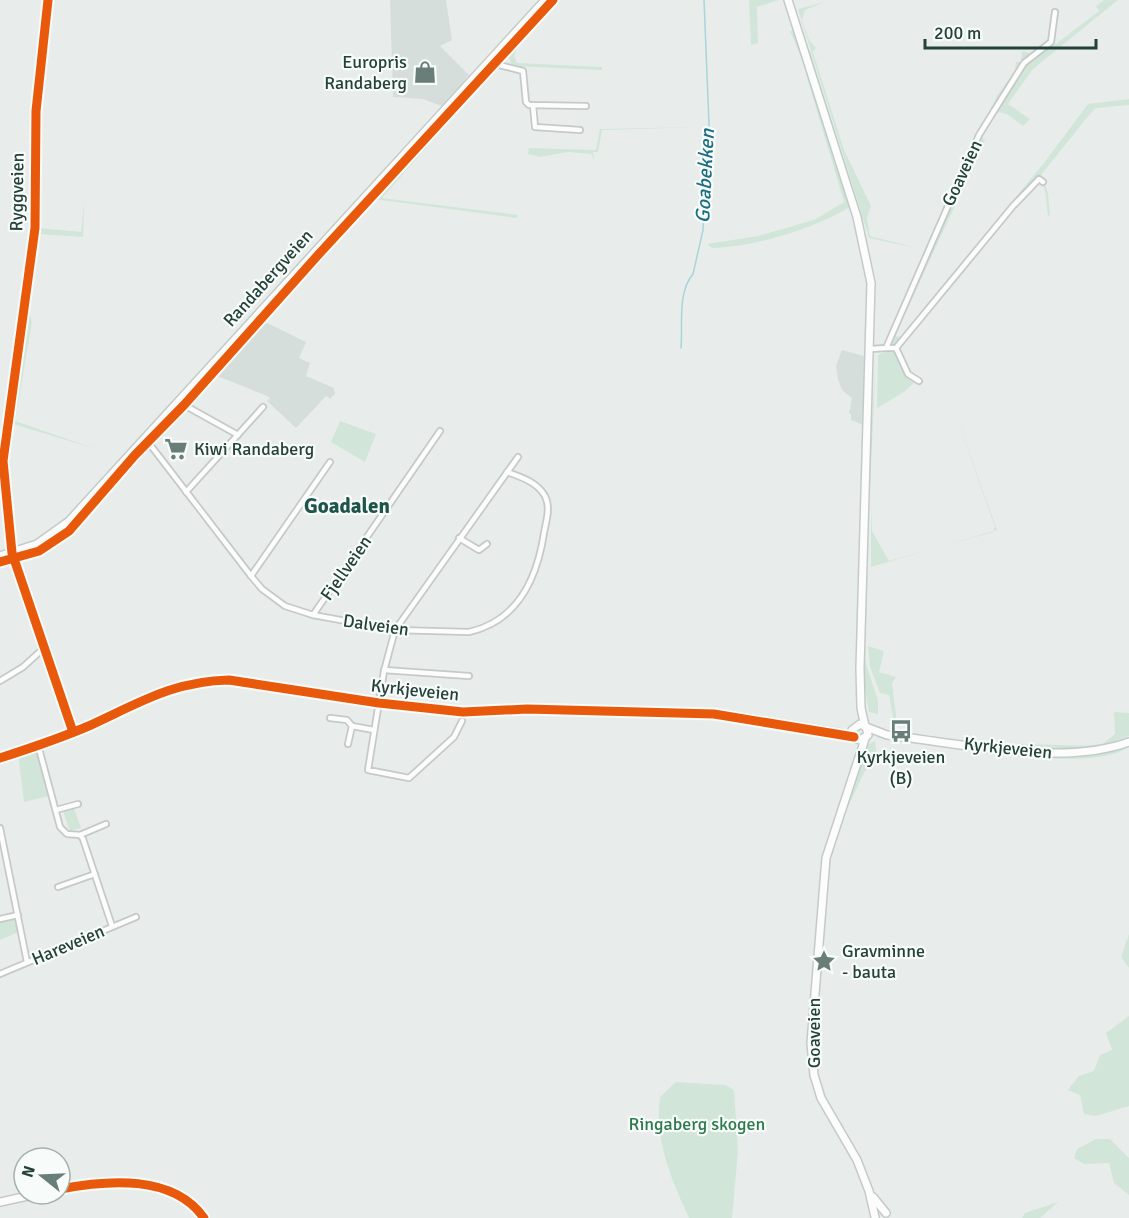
<svg xmlns="http://www.w3.org/2000/svg" width="1129" height="1218" font-family="Signika,sans-serif">
<rect width="100%" height="100%" fill="#e8edeb"/>
<g fill="#d6dedb">
<polygon points="390,0 446,0 452,40 440,46 469,75 444,107 423,99 393,97"/>
<polygon points="261,320 306,342 299,358 310,363 306,376 334,388 335,394 330,399 326,396 296,428 267,401 270,398 267,396 212,374"/>
<polygon points="842,350 868,357 865,426 851,420 851,414 849,413 852,398 842,390 838,379 836,366"/>
</g>
<g fill="#d1e6d8">
<polygon points="555,0 559,0 517,48 514,56 517,63 602,67 602,70 512,66 508,55 499,62"/>
<polygon points="749,0 779,0 757,7 758,43 751,45"/>
<polygon points="1104,0 1118,0 1033,69 1008,104 1030,119 1023,126 1007,114 997,112 981,136 985,140 895,336 900,337 1044,163 1088,104 1129,99 1129,105 1096,108 1089,115 1041,175 1048,193 1050,215 1048,216 1045,190 1039,179 901,342 889,345 982,126 997,96 1015,71 1016,62 1021,62 1022,51 1033,54 1043,45 1048,50 1099,11 1096,6"/>
<polygon points="825,2 805,10 802,20 809,40 816,48 813,52 844,150 871,206 867,218 870,236 920,249 869,238 798,9"/>
<path d="M 794,30 L 850,207 C 814,229 754,247 712,248 L 707,244 L 758,236 L 814,220 L 844,202 L 801,57 L 790,31 Z"/>
<polygon points="808,49 810,51 861,216 859,216"/>
<polygon points="38,105 42,105 37,122 42,198 39,228 81,232 84,202 83,237 38,234 29,312 32,322 15,421 96,449 10,423 37,228"/>
<polygon points="454,105 371,198 370,196 453,105"/>
<polygon points="459,106 461,108 382,198 518,215 517,218 374,199"/>
<polygon points="704,127 602,130 598,152 593,152 594,159 591,154 568,152 540,157 528,154 529,148 596,150 600,129"/>
<polygon points="369,203 371,204 331,249 328,246"/>
<polygon points="896,348 908,374 917,380 904,392 877,408 878,355"/>
<polygon points="876,358 870,486 868,484"/>
<polygon points="947,391 997,530 871,567 871,506 872,531 889,561 993,532 995,527"/>
<polygon points="340,421 376,434 365,462 331,442"/>
<polygon points="124,465 69,528 68,527"/>
<polygon points="868,500 866,615 865,614"/>
<polygon points="868,646 884,651 879,672 896,677 892,683 897,723 893,718 889,695 880,693 870,667"/>
<polygon points="864,657 878,701 878,714 869,712 864,684"/>
<path d="M 1114,712 L 1129,713 L 1129,736 C 1116,740 1104,748 1089,750 C 1067,754 1043,750 1021,748 L 1021,744 L 1023,744 L 1100,746 L 1115,734 Z"/>
<polygon points="875,741 877,758 865,771 835,834 864,747"/>
<path d="M 1127,748 C 1094,768 1022,755 983,751 L 984,749 L 1072,757 Z"/>
<polygon points="37,752 49,796 24,802 18,754"/>
<polygon points="74,808 81,828 70,831 63,811"/>
<polygon points="15,917 19,932 0,940 0,918"/>
<polygon points="1129,934 1129,968 1121,957"/>
<polygon points="1129,1016 1129,1106 1096,1116 1084,1114 1080,1095 1068,1090 1079,1076 1094,1071 1100,1055 1112,1050 1106,1033"/>
<path d="M 676,1082 L 725,1085 L 734,1090 L 738,1152 L 732,1218 L 689,1218 C 671,1179 654,1139 660,1097 Z"/>
<polygon points="1096,1139 1110,1139 1129,1158 1129,1195 1114,1183 1109,1163 1084,1164 1074,1158 1077,1149"/>
<polygon points="1058,1202 1040,1218 1022,1218 1025,1213"/>
</g>
<g fill="none" stroke-linecap="round" stroke-linejoin="round">
<path stroke="#a9d4db" stroke-width="1.5" d="M 681,348 C 683,324 677,293 693,274 L 703,230 L 709,124 L 704,0"/>
<g stroke="#c5cac8" stroke-width="8">
<g id="street">
<polyline points="48,0 36,111 35,228 3,461 12,553 73,732"/>
<polyline points="490,60 495,64 523,71 526,102 529,105 586,106"/>
<polyline points="533,105 535,127 580,130"/>
<polyline points="886,348 896,348 1013,206 1039,179 1043,182"/>
<polyline points="896,348 908,374 919,381"/>
<polyline points="871,349 886,348 979,135 1024,63 1051,42 1055,12"/>
<polyline points="186,406 238,435"/>
<path d="M 145,438 L 251,576 L 262,589 L 285,606 L 313,615 L 395,630 L 469,632 C 518,621 537,579 544,533 C 546,521 551,508 545,496 C 537,482 521,477 507,472"/>
<polyline points="186,492 263,407"/>
<polyline points="459,538 479,550 487,544"/>
<polyline points="251,576 330,462"/>
<polyline points="313,615 440,431"/>
<polyline points="384,670 469,676"/>
<polyline points="0,681 23,667 44,648"/>
<polyline points="330,718 347,720 352,726 374,730"/>
<polyline points="462,721 454,737 409,778 368,770 384,671 395,630 518,457"/>
<polyline points="348,744 352,726"/>
<polyline points="38,745 60,827 67,834 80,835 83,839 112,926"/>
<polyline points="56,810 78,804"/>
<polyline points="0,828 27,962"/>
<polyline points="80,835 106,824"/>
<polyline points="58,887 95,874"/>
<polyline points="0,919 18,915"/>
<polyline points="0,974 136,917"/>
</g>
</g>
<g stroke="#c3cbc8" stroke-width="10">
<g id="secondary">
<polyline points="788,0 857,217 871,283 860,668 861,708 865,726"/>
<polyline points="0,556 37,544 69,521 545,0"/>
<path d="M 866,727 L 887,735 C 959,743 1061,767 1129,742"/>
<polyline points="865,739 826,858 811,1043 814,1075 821,1098 857,1160 869,1191 875,1217"/>
<path d="M 0,758 C 31,748 61,738 91,725 C 139,703 174,681 229,680 L 379,703 L 463,712 L 527,709 L 728,715 L 840,733 L 860,740 L 868,735 L 866,727 L 860,724 L 852,730 L 854,737"/>
<path d="M 60,1189 C 107,1180 173,1174 204,1218"/>
<polyline points="873,1197 886,1213"/>
<polyline points="0,1202 37,1194"/>
</g>
</g>
<use href="#street" stroke="#fcfcfc" stroke-width="4.5"/>
<use href="#secondary" stroke="#fcfcfc" stroke-width="7"/>
<g stroke="#f7fbf9" stroke-width="13">
<g id="cycleway">
<polyline points="48,0 36,111 35,228 3,461 12,553 73,732"/>
<polyline points="0,562 39,551 69,531 135,455 184,405 318,255 553,0"/>
<path d="M 0,758 C 31,748 61,738 91,725 C 139,703 174,681 229,680 L 379,703 L 463,712 L 527,709 L 714,714 L 854,737"/>
<path d="M 60,1189 C 107,1180 173,1174 204,1218"/>
</g>
</g>
<use href="#cycleway" stroke="#e8590c" stroke-width="9"/>
</g>
<defs>
<g id="shop-bare" transform="scale(1.8)"><path d="M-5-2.5h2.3a2.7 3.5 0 0 1 5.4 0H5L5.5 6h-11ZM-1.5-2.5h3a1.5 2.3 0 0 0-3 0Z" fill="#697e78" stroke="#f7fbf9" stroke-width="2.5" paint-order="stroke"/></g>
<g id="supermarket-bare" transform="scale(1.8)"><path d="M-6-5.5h2.5l.6 2H6L4.5 2H-2.5L-4.4-4H-6ZM-1.5 3.2a1.3 1.3 0 1 0 .1 0ZM3 3.2a1.3 1.3 0 1 0 .1 0Z" fill="#697e78" stroke="#f7fbf9" stroke-width="2.5" paint-order="stroke"/></g>
<g id="bus-bare" transform="scale(1.8)"><path d="M-5-6H5V4H4V6H2V4H-2V6H-4V4H-5ZM-3.5-4V0h7V-4ZM-3.5 1.2v1.5H-2V1.2ZM2 1.2v1.5H3.5V1.2Z" fill="#697e78" stroke="#f7fbf9" stroke-width="2.5" paint-order="stroke"/></g>
<g id="sight-bare" transform="scale(1.8)"><path d="M0-6L1.8-2.2L6-1.7L2.9 1.2L3.7 5.4L0 3.3L-3.7 5.4L-2.9 1.2L-6-1.7L-1.8-2.2Z" fill="#697e78" stroke="#f7fbf9" stroke-width="2.5" paint-order="stroke"/></g>
</defs>
<g fill-rule="evenodd">
<use href="#shop-bare" x="425" y="72"/>
<use href="#supermarket-bare" x="176" y="449"/>
<use href="#bus-bare" x="901" y="731"/>
<use href="#sight-bare" x="824" y="961"/>
</g>
<g text-anchor="middle" dominant-baseline="central" stroke-width="4.5" stroke-linejoin="round" paint-order="stroke">
<g font-size="18" fill="#24423a" stroke="#f7fbf9" text-anchor="start">
<text x="407" y="62" text-anchor="end">Europris<tspan x="407" dy="21">Randaberg</tspan></text>
<text x="194" y="449">Kiwi Randaberg</text>
<text x="901" y="757" text-anchor="middle">Kyrkjeveien<tspan x="901" dy="21">(B)</tspan></text>
<text x="842" y="951">Gravminne<tspan x="842" dy="21">- bauta</tspan></text>
</g>
<g font-size="18" fill="#24423a" stroke="#f7fbf9">
<text transform="translate(962 173) rotate(-65)">Goaveien</text>
<text transform="translate(17 192) rotate(-89)">Ryggveien</text>
<text transform="translate(268 278) rotate(-48)">Randabergveien</text>
<text transform="translate(346 568) rotate(-55)">Fjellveien</text>
<text transform="translate(376 625) rotate(8)">Dalveien</text>
<text transform="translate(415 690) rotate(6)">Kyrkjeveien</text>
<text transform="translate(1008 748) rotate(6)">Kyrkjeveien</text>
<text transform="translate(68 945) rotate(-23)">Hareveien</text>
<text transform="translate(814 1033) rotate(-90)">Goaveien</text>
</g>
<g font-size="18" fill="#2d7a4b" stroke="#f7fbf9">
<text x="697" y="1124">Ringaberg skogen</text>
</g>
<g font-size="20" font-style="italic" fill="#1c6f80" stroke="#f7fbf9">
<text transform="translate(705 176) rotate(-87)">Goabekken</text>
</g>
<g font-size="21" font-weight="bold" fill="#1f5548" stroke="#f7fbf9">
<text x="347" y="506">Goadalen</text>
</g>
</g>
<g transform="translate(42 1176) rotate(288)"><circle r="28" fill="#f7fbf9" stroke="#a3b1ad" stroke-width="1.5"/>
<path d="M0-4.5L10 22L0 15L-10 22Z" fill="#697e78"/>
<text y="-9" font-size="16" font-weight="bold" text-anchor="middle" fill="#24423a">N</text>
</g>
<path d="M925 39v9h171v-9" fill="none" stroke="#24423a" stroke-width="3"/>
<text x="934" y="39" font-size="18" fill="#24423a" stroke="#f7fbf9" stroke-width="4.5" paint-order="stroke">200 m</text>
</svg>
